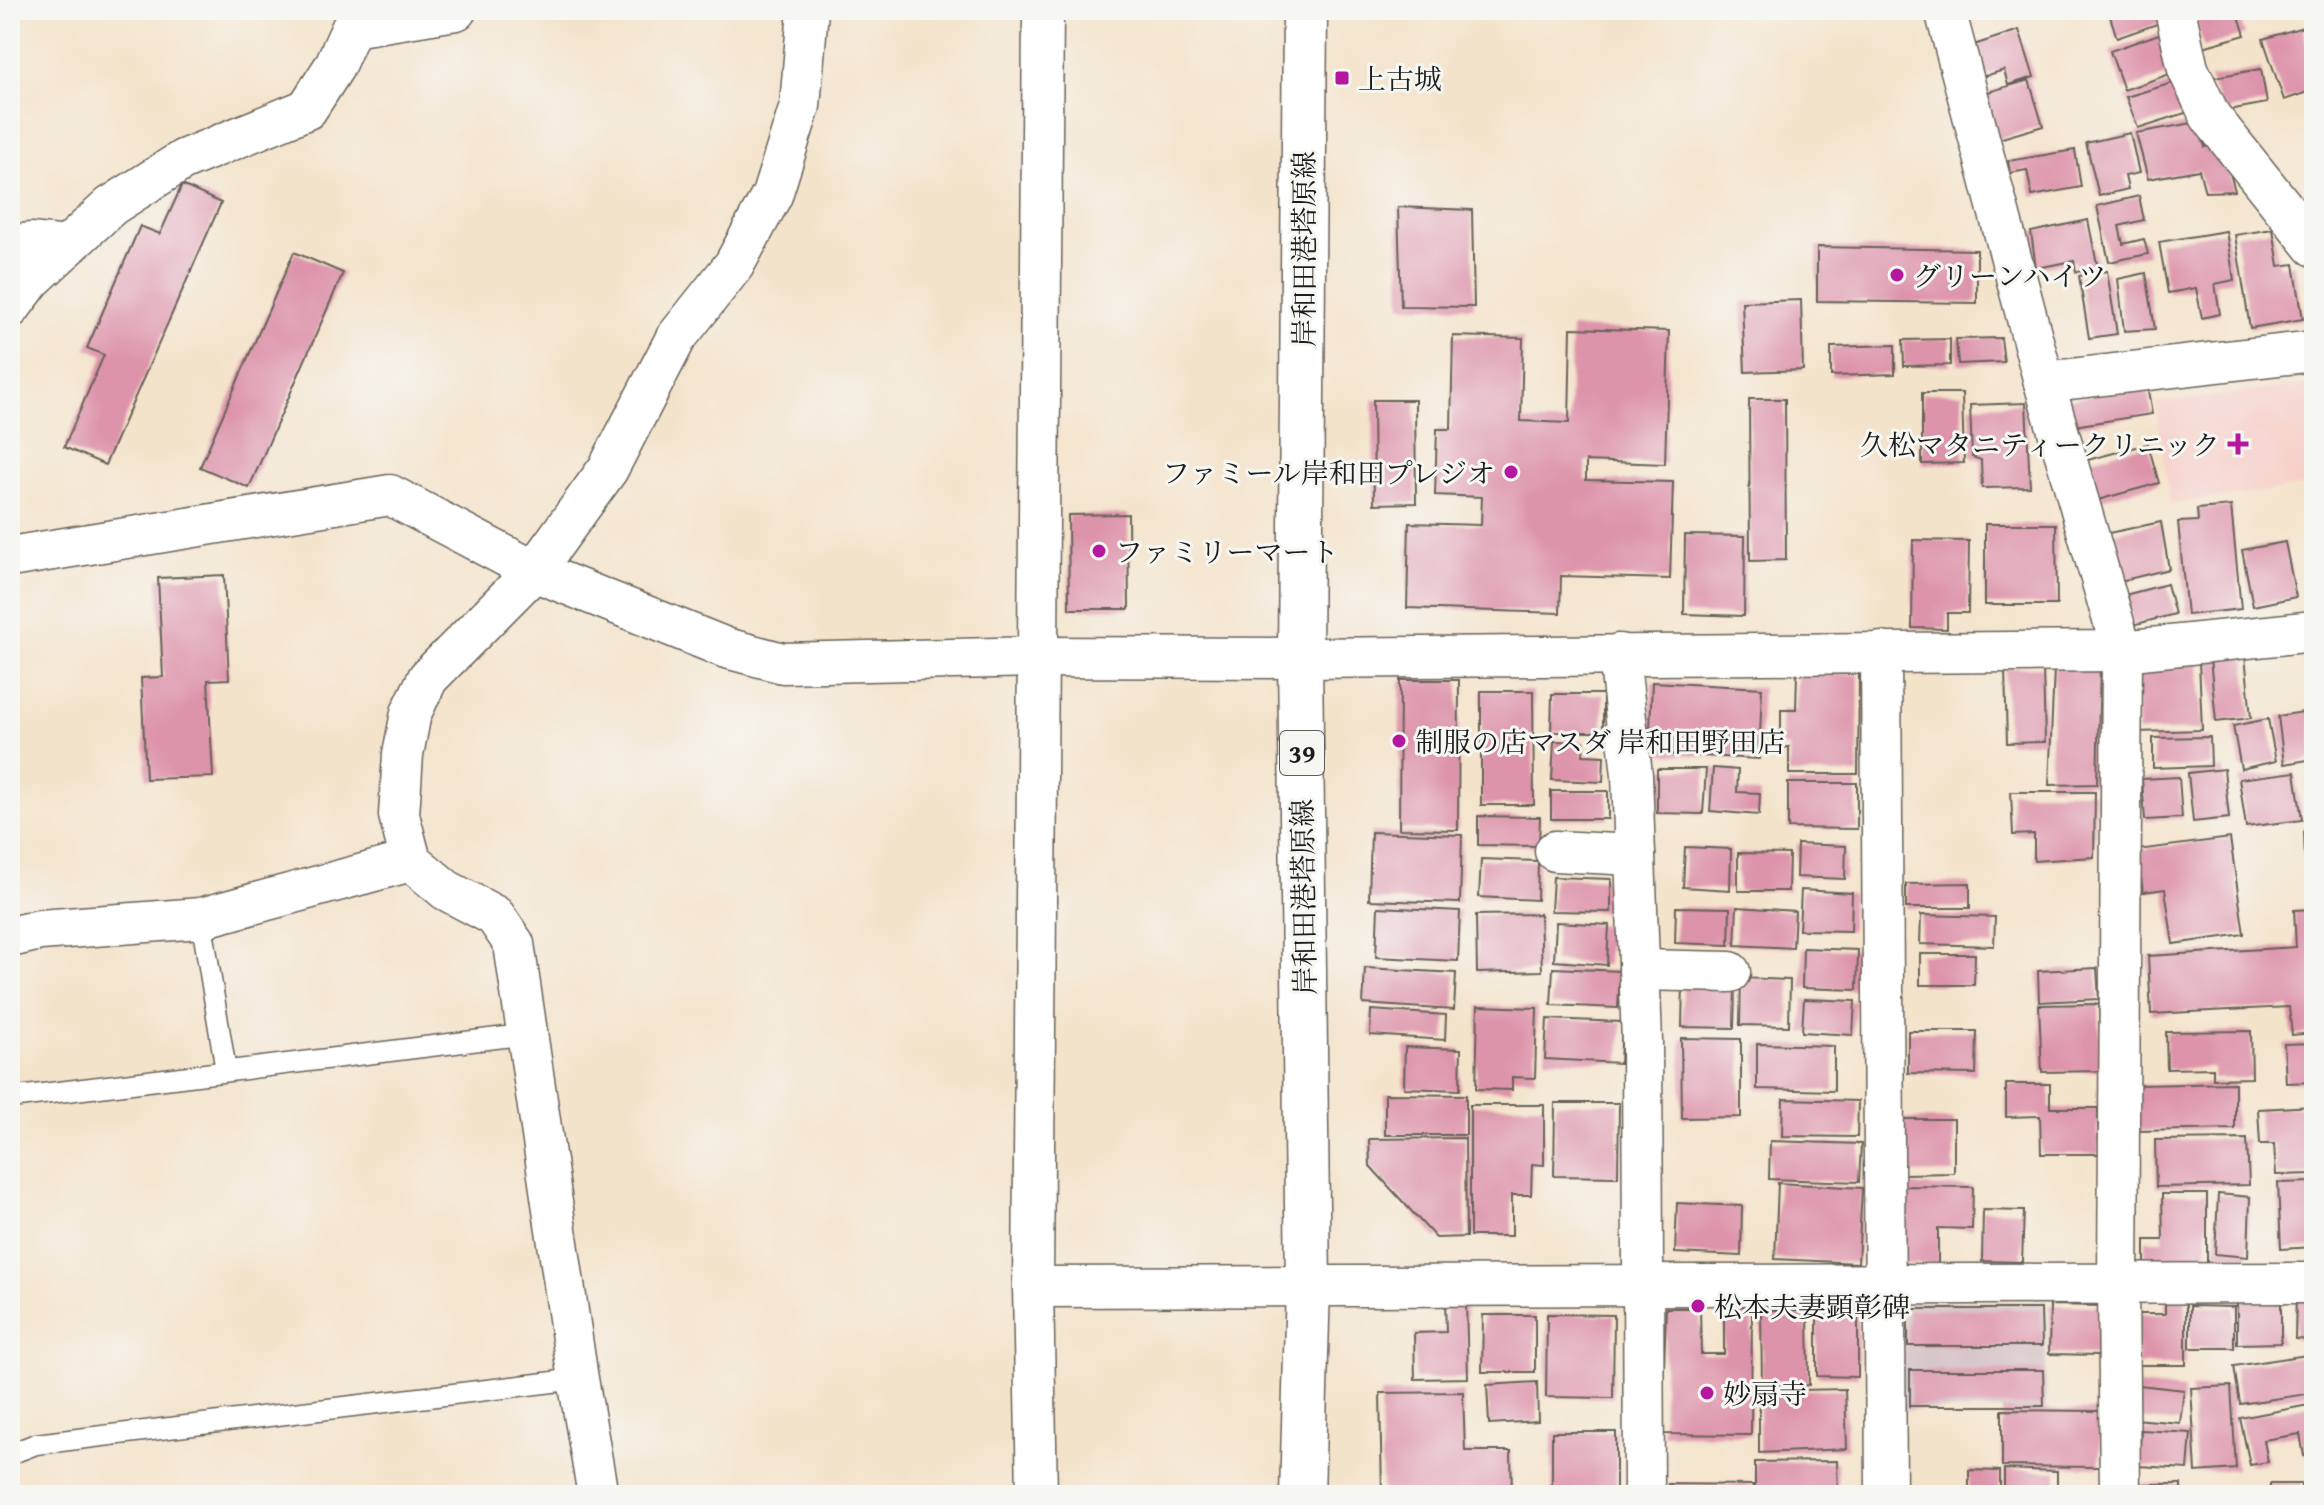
<svg xmlns="http://www.w3.org/2000/svg" width="2324" height="1505" font-family="'Gentium Book Plus','Noto Serif JP',serif">
<rect width="100%" height="100%" fill="#f6f6f2"/>
<filter id="ink" filterUnits="userSpaceOnUse"><feTurbulence type="fractalNoise" baseFrequency=".0125" numOctaves="2"/><feDisplacementMap in="SourceGraphic" scale="16" xChannelSelector="R" yChannelSelector="G"/><feConvolveMatrix kernelMatrix="1 2 1 2 8 2 1 2 1" color-interpolation-filters="sRGB"/></filter>
<filter id="wash" filterUnits="userSpaceOnUse"><feTurbulence type="fractalNoise" baseFrequency=".006" numOctaves="4" result="noise"/><feDisplacementMap in="SourceGraphic" scale="32" xChannelSelector="R" yChannelSelector="G"/><feGaussianBlur stdDeviation="1.8" result="paint"/><feColorMatrix in="noise" values="0 0 0 0 0 0 0 0 0 0 0 0 0 0 0 0 0 1.4 0 .05"/><feComposite in="paint" operator="in"/></filter>
<g filter="url(#wash)">
<rect width="100%" height="100%" fill="#f4e3cb"/>
<polygon fill="#f7d0ca" points="2314,384 2314,485 2170,504 2156,403"/>
<polygon fill="#d2bec2" points="1914,1301 2046,1303 2046,1410 1902,1410 1903,1311"/>
<g id="blocks">
<g fill="#dd93aa">
<polygon points="2108,10 2159,10 2163,22 2117,38"/>
<polygon points="2194,10 2237,10 2245,35 2203,47"/>
<polygon points="2303,27 2314,76 2314,90 2284,100 2263,39"/>
<polygon points="2019,30 2034,77 2008,85 2004,70 1982,77 1971,46"/>
<polygon points="2159,34 2173,73 2124,90 2110,51"/>
<polygon points="2261,69 2267,103 2223,111 2209,78"/>
<polygon points="2029,80 2043,126 1992,141 1978,95"/>
<polygon points="2176,82 2195,110 2138,128 2126,97"/>
<polygon points="2204,121 2201,135 2205,147 2216,145 2230,173 2235,191 2205,192 2199,170 2148,179 2136,133"/>
<polygon points="2130,133 2139,173 2125,176 2128,189 2099,196 2086,143"/>
<polygon points="2075,150 2081,187 2032,196 2027,170 2010,173 2008,161"/>
<polygon points="182,185 221,203 105,465 64,447 104,355 87,348 140,226 160,234"/>
<polygon points="2139,196 2144,220 2119,226 2123,244 2144,239 2148,254 2109,262 2097,206"/>
<polygon points="1398,207 1472,210 1474,307 1401,306"/>
<polygon points="2088,220 2098,269 2076,272 2074,261 2036,268 2031,232"/>
<polygon points="2273,229 2279,266 2294,264 2303,319 2250,328 2235,235"/>
<polygon points="2226,231 2234,280 2215,284 2220,314 2202,318 2196,288 2168,293 2159,242"/>
<polygon points="1817,247 1977,250 1977,303 1817,301"/>
<polygon points="294,252 343,273 249,488 200,467"/>
<polygon points="2107,271 2117,334 2089,338 2079,276"/>
<polygon points="2146,273 2155,329 2124,331 2118,279"/>
<polygon points="1801,300 1803,370 1745,372 1742,302"/>
<polygon points="1571,328 1669,331 1665,464 1586,461 1586,480 1673,482 1670,579 1561,576 1560,613 1407,608 1409,523 1481,525 1482,497 1435,495 1437,429 1451,429 1453,336 1523,338 1521,421 1569,423"/>
<polygon points="2001,338 2004,362 1958,364 1956,339"/>
<polygon points="1950,339 1950,365 1904,366 1903,340"/>
<polygon points="1895,345 1895,374 1831,376 1831,347"/>
<polygon points="2147,386 2152,414 2073,426 2069,399"/>
<polygon points="1922,393 1962,393 1964,463 1922,464"/>
<polygon points="1749,399 1785,399 1786,560 1750,561"/>
<polygon points="1373,400 1415,400 1416,503 1374,504"/>
<polygon points="2026,403 2030,487 1982,488 1981,460 1972,457 1970,405"/>
<polygon points="2148,444 2159,483 2087,503 2076,463"/>
<polygon points="2231,506 2241,609 2187,615 2178,522 2198,521 2197,509"/>
<polygon points="1128,514 1129,609 1069,609 1068,515"/>
<polygon points="2161,522 2169,569 2116,582 2104,534"/>
<polygon points="1985,524 2056,524 2057,605 1985,605"/>
<polygon points="1685,535 1745,536 1744,616 1684,614"/>
<polygon points="1913,540 1969,541 1968,613 1947,613 1947,629 1912,628"/>
<polygon points="2285,542 2296,597 2253,606 2242,550"/>
<polygon points="224,575 229,679 208,680 213,777 146,779 141,678 163,677 158,578"/>
<polygon points="2167,584 2175,614 2133,625 2125,595"/>
<polygon points="2245,655 2251,718 2216,722 2210,658"/>
<polygon points="2199,661 2202,730 2138,732 2135,663"/>
<polygon points="2100,666 2097,784 2049,785 2054,668"/>
<polygon points="2043,667 2045,742 2007,743 2005,668"/>
<polygon points="1797,673 1859,674 1858,774 1789,774 1789,747 1781,748 1781,710 1796,710"/>
<polygon points="1400,680 1459,680 1458,830 1399,829"/>
<polygon points="1652,682 1762,688 1759,759 1649,753"/>
<polygon points="1481,691 1533,691 1534,805 1481,805"/>
<polygon points="1552,694 1603,694 1603,732 1551,732"/>
<polygon points="2310,711 2314,759 2284,764 2278,716"/>
<polygon points="2268,719 2276,761 2241,769 2233,726"/>
<polygon points="2210,737 2211,766 2153,768 2153,738"/>
<polygon points="1554,741 1584,742 1583,755 1604,756 1603,782 1552,780"/>
<polygon points="1713,768 1738,770 1737,792 1760,793 1759,815 1710,811"/>
<polygon points="1657,769 1706,769 1703,814 1657,813"/>
<polygon points="2224,769 2229,818 2193,822 2188,773"/>
<polygon points="2295,772 2302,820 2246,827 2239,779"/>
<polygon points="2179,777 2182,818 2145,820 2142,779"/>
<polygon points="1788,783 1857,783 1857,829 1788,828"/>
<rect x="1551" y="791" width="57" height="28"/>
<polygon points="2011,792 2095,792 2094,857 2034,861 2034,834 2013,835"/>
<polygon points="1478,816 1540,817 1539,846 1478,845"/>
<polygon points="2314,829 2314,861 2305,860 2304,830"/>
<polygon points="1371,832 1462,835 1460,903 1369,900"/>
<polygon points="2230,838 2244,934 2173,944 2165,889 2143,892 2137,850"/>
<polygon points="1797,844 1846,846 1845,879 1796,877"/>
<polygon points="1685,847 1731,849 1730,890 1683,887"/>
<polygon points="1738,853 1789,854 1788,891 1738,891"/>
<polygon points="1481,859 1538,861 1537,900 1479,897"/>
<polygon points="1553,877 1611,879 1611,912 1551,911"/>
<polygon points="1970,883 1970,908 1906,908 1906,884"/>
<polygon points="1801,890 1852,893 1851,931 1799,930"/>
<polygon points="1378,907 1460,911 1458,961 1376,957"/>
<polygon points="1676,907 1730,908 1729,945 1675,943"/>
<polygon points="1737,907 1795,911 1793,948 1735,945"/>
<polygon points="2314,909 2314,1033 2292,1035 2289,1007 2151,1014 2148,956 2296,947 2294,910"/>
<polygon points="1540,914 1542,971 1477,973 1476,915"/>
<polygon points="1921,915 1995,917 1994,946 1920,944"/>
<polygon points="1556,922 1609,925 1607,965 1554,961"/>
<polygon points="1803,948 1858,950 1857,990 1802,988"/>
<polygon points="1920,954 1975,954 1974,985 1920,985"/>
<polygon points="1365,968 1456,973 1454,1010 1363,1004"/>
<polygon points="1553,968 1620,971 1618,1008 1551,1005"/>
<polygon points="2097,968 2099,999 2039,1002 2038,971"/>
<polygon points="1741,978 1790,980 1789,1026 1740,1025"/>
<polygon points="1683,981 1735,982 1734,1028 1682,1027"/>
<polygon points="1804,999 1855,1001 1853,1035 1802,1032"/>
<polygon points="2099,1004 2101,1071 2042,1072 2039,1005"/>
<polygon points="1478,1006 1537,1008 1535,1078 1512,1077 1512,1090 1476,1089"/>
<polygon points="1371,1010 1446,1015 1445,1040 1370,1035"/>
<polygon points="1547,1019 1622,1022 1620,1063 1545,1059"/>
<polygon points="1908,1031 1977,1031 1976,1074 1908,1073"/>
<polygon points="2251,1031 2252,1078 2213,1079 2213,1068 2167,1069 2166,1032"/>
<polygon points="1681,1038 1741,1039 1741,1117 1682,1118"/>
<polygon points="2314,1043 2314,1082 2286,1083 2284,1044"/>
<polygon points="1757,1044 1834,1046 1834,1091 1757,1089"/>
<polygon points="1405,1047 1461,1049 1460,1090 1404,1088"/>
<polygon points="2235,1083 2235,1129 2139,1131 2138,1085"/>
<polygon points="2006,1084 2050,1084 2050,1108 2098,1108 2099,1154 2041,1154 2040,1116 2006,1117"/>
<polygon points="1385,1094 1466,1095 1466,1135 1385,1135"/>
<polygon points="1783,1099 1858,1101 1857,1137 1782,1136"/>
<polygon points="1555,1103 1619,1103 1618,1177 1554,1176"/>
<polygon points="1470,1105 1544,1105 1544,1165 1532,1164 1531,1195 1512,1195 1512,1236 1470,1236"/>
<polygon points="2314,1106 2314,1174 2276,1175 2274,1144 2260,1144 2258,1109"/>
<polygon points="1904,1119 1954,1119 1954,1173 1904,1174"/>
<polygon points="1465,1138 1466,1237 1436,1238 1370,1166 1369,1139"/>
<polygon points="2247,1139 2249,1185 2156,1187 2155,1140"/>
<polygon points="1770,1141 1861,1144 1859,1182 1769,1179"/>
<polygon points="2314,1182 2314,1247 2281,1249 2278,1183"/>
<polygon points="1778,1183 1862,1188 1858,1263 1775,1259"/>
<polygon points="1903,1186 1973,1187 1972,1229 1938,1228 1938,1264 1901,1264"/>
<polygon points="2162,1194 2207,1194 2207,1268 2145,1268 2145,1240 2163,1240"/>
<polygon points="2218,1194 2250,1197 2248,1257 2215,1254"/>
<polygon points="1677,1203 1742,1206 1741,1256 1675,1253"/>
<polygon points="1983,1210 2024,1211 2022,1262 1982,1261"/>
<polygon points="2165,1293 2186,1294 2186,1365 2137,1365 2137,1314 2165,1314"/>
<polygon points="2237,1295 2281,1295 2281,1343 2237,1344"/>
<polygon points="2296,1295 2314,1295 2314,1340 2295,1339"/>
<polygon points="1445,1300 1466,1300 1468,1378 1415,1379 1414,1333 1446,1332"/>
<polygon points="2050,1305 2101,1306 2100,1355 2049,1354"/>
<polygon points="1752,1306 1751,1435 1662,1434 1666,1308 1700,1308 1701,1354 1724,1354 1724,1307"/>
<polygon points="2190,1306 2234,1307 2234,1348 2190,1348"/>
<polygon points="1908,1309 2041,1309 2042,1346 1908,1346"/>
<polygon points="1761,1310 1808,1310 1809,1385 1762,1386"/>
<polygon points="1817,1310 1858,1311 1858,1377 1817,1376"/>
<polygon points="1547,1314 1614,1315 1613,1398 1546,1397"/>
<polygon points="1483,1315 1535,1315 1535,1372 1482,1372"/>
<polygon points="2314,1354 2314,1393 2240,1404 2234,1366"/>
<polygon points="1910,1370 2043,1370 2044,1406 1910,1406"/>
<polygon points="1537,1382 1538,1421 1489,1424 1487,1385"/>
<polygon points="2139,1385 2184,1390 2180,1423 2135,1419"/>
<polygon points="2231,1386 2236,1469 2196,1472 2191,1388"/>
<polygon points="1845,1389 1847,1449 1759,1453 1759,1391"/>
<polygon points="1463,1392 1465,1451 1511,1451 1512,1495 1382,1495 1380,1393"/>
<polygon points="2314,1404 2314,1454 2304,1456 2300,1434 2264,1440 2268,1462 2250,1465 2240,1418"/>
<polygon points="2002,1410 2100,1411 2100,1467 2002,1466"/>
<polygon points="2141,1430 2191,1433 2188,1469 2139,1466"/>
<rect x="1552" y="1432" width="64" height="63"/>
<polygon points="1837,1461 1838,1495 1755,1495 1755,1462"/>
<polygon points="2004,1469 2057,1471 2057,1495 2004,1495"/>
<polygon points="1969,1470 2000,1471 2000,1495 1903,1495 1904,1486 1969,1489"/>
<polygon points="1668,1484 1753,1485 1753,1495 1668,1495"/>
<polygon points="2137,1484 2181,1484 2181,1495 2138,1495"/>
<rect x="2270" y="1484" width="31" height="11"/>
</g>
</g>
</g>
<g filter="url(#ink)">
<use href="#blocks" fill-opacity="0" stroke="#686259" stroke-width="2"/>
<g fill="none" stroke-linecap="round" stroke-linejoin="round">
<g stroke="#686259" stroke-width="23">
<g id="service">
<polyline points="201,918 226,1071"/>
<polyline points="10,1098 529,1034"/>
<polyline points="10,1454 36,1444 578,1379"/>
</g>
</g>
<g stroke="#686259" stroke-width="43">
<g id="minor">
<polyline points="1945,10 2044,382 2122,651 2118,1284 2120,1495"/>
<polyline points="2175,10 2188,69 2210,116 2314,246"/>
<polyline points="10,246 30,243 67,247"/>
<polyline points="10,308 31,280 111,206 183,160 307,109 334,67 352,27 456,10"/>
<polyline points="2044,382 2314,351"/>
<polyline points="10,557 390,495 534,571 726,648 783,663 1036,657 1300,658 2122,651 2314,631"/>
<polyline points="1881,652 1886,1495"/>
<polyline points="1619,654 1632,775 1642,1042 1644,1495"/>
<polyline points="1555,851 1635,855"/>
<polyline points="10,937 40,930 201,918 411,861"/>
<polyline points="1639,970 1730,972"/>
<polyline points="1033,1287 2314,1283"/>
<polyline points="598,1495 578,1379 514,944 495,916 446,890 411,861 399,815 403,754 411,713 428,678 534,571 608,469 676,338 734,265 772,195 800,106 808,10"/>
<polyline points="1037,1495 1033,1287 1043,10"/>
</g>
</g>
<g stroke="#686259" stroke-width="47">
<polyline id="primary" points="1302,1495 1308,1285 1300,658 1305,10"/>
</g>
<use href="#service" stroke="#fff" stroke-width="20"/>
<use href="#minor" stroke="#fff" stroke-width="40"/>
<use href="#primary" stroke="#fff" stroke-width="44"/>
</g>
</g>
<g fill="#b5179e" stroke="#f6f6f2" stroke-width="3">
<rect x="1334" y="70" width="16" height="16" rx="4"/>
<circle cx="1897" cy="275" r="8"/>
<path d="M2234 432h8v8h8v8h-8v8h-8v-8h-8v-8h8z"/>
<circle cx="1511" cy="472" r="8"/>
<circle cx="1099" cy="551" r="8"/>
<circle cx="1399" cy="741" r="8"/>
<circle cx="1698" cy="1306" r="8"/>
<circle cx="1707" cy="1393" r="8"/>
</g>
<g text-anchor="middle" dominant-baseline="central" stroke-width="6" stroke-linejoin="round" paint-order="stroke">
<rect fill="#f6f6f2" stroke="#5d5d5c" stroke-width="2" x="1280" y="731" width="44" height="44" rx="6"/>
<g font-size="26" font-weight="bold" fill="#1c1c1c">
<text x="1302" y="753">39</text>
</g>
<g font-size="28" fill="#1c1c1c" stroke="#f6f6f2" text-anchor="start">
<text x="1358" y="78">上古城</text>
<text x="1913" y="275">グリーンハイツ</text>
<text x="2220" y="444" text-anchor="end">久松マタニティークリニック</text>
<text x="1495" y="472" text-anchor="end">ファミール岸和田プレジオ</text>
<text x="1115" y="551">ファミリーマート</text>
<text x="1415" y="741">制服の店マスダ 岸和田野田店</text>
<text x="1714" y="1306">松本夫妻顕彰碑</text>
<text x="1723" y="1393">妙扇寺</text>
</g>
<g font-size="28" fill="#1c1c1c" stroke="#f6f6f2">
<text transform="translate(1303 249) rotate(-90)">岸和田港塔原線</text>
<text transform="translate(1303 897) rotate(-91)">岸和田港塔原線</text>
</g>
</g>
<rect width="2324" height="1505" fill="none" stroke="#f6f6f2" stroke-width="40"/>
</svg>
